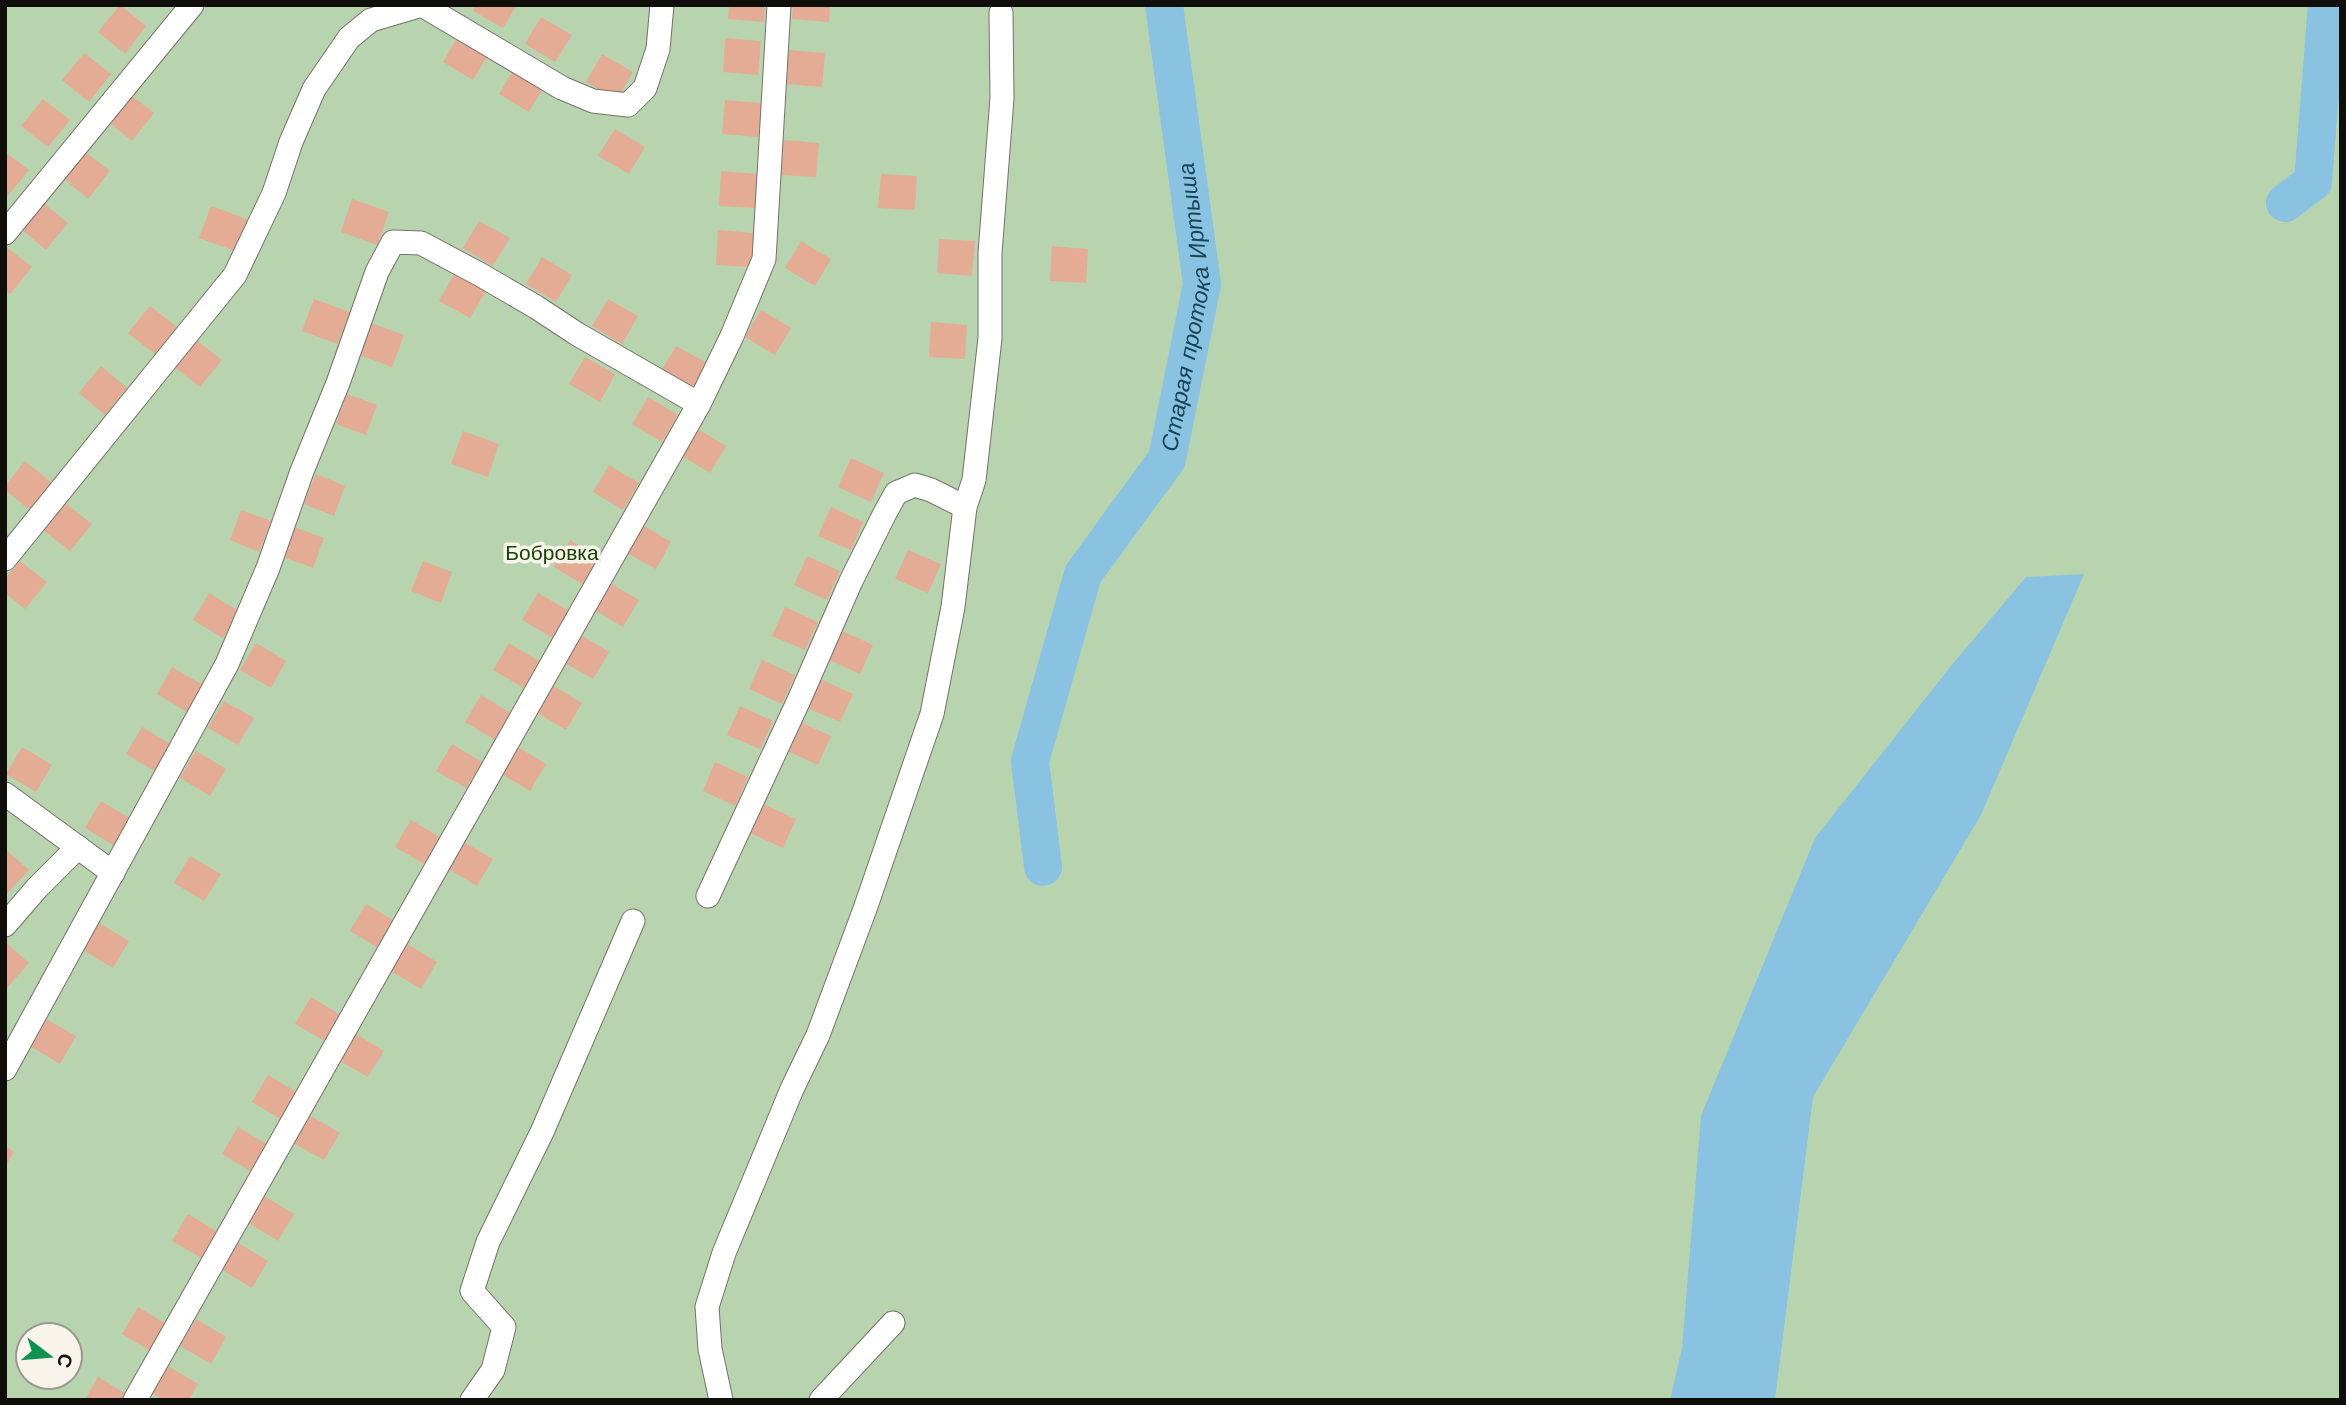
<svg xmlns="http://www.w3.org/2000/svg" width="2346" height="1405" font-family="'Work Sans',sans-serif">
<rect width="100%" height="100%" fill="#ebe6de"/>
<path fill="#b7d4ae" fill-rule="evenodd" d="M 5,5 L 2341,5 L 2341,1400 L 5,1400 ZM 28,1335 L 70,1335 L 70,1377 L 28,1377 Z"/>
<polygon fill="#8ac3e1" points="2084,574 1981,815 1813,1097 1775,1400 1670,1400 1682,1348 1701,1116 1815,838 1951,666 2026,577"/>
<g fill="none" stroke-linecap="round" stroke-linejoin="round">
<g stroke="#8ac3e1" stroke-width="38">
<polyline points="2285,203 2313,182 2327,5"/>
<path id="s1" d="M 1043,867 L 1030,761 L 1083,574 L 1167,459 L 1202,284 L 1164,5"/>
</g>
</g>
<g fill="#e4ac95">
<polygon points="120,5 146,26 125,54 98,32"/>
<polygon points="476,5 517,5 503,28 473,11"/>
<polygon points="729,5 765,5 764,22 728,19"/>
<polygon points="793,5 830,5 829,22 792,19"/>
<polygon points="541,17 572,35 555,62 525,44"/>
<polygon points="459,35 490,52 473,80 443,62"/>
<polygon points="725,38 761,41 758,75 723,72"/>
<polygon points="789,50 825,53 822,87 786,84"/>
<polygon points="84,53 111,74 89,102 62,80"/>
<polygon points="602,54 633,72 617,100 586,82"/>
<polygon points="515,67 545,85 529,112 499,94"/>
<polygon points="127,92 154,113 132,141 105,119"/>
<polygon points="43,99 70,120 48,147 21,126"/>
<polygon points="725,100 761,103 758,137 722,134"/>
<polygon points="615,129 645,147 629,174 598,156"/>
<polygon points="783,140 819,143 816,177 780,175"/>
<polygon points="83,150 110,171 88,199 62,177"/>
<polygon points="5,152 29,170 5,199"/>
<polygon points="721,171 758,174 755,208 719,206"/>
<polygon points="881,174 917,176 915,210 878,208"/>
<polygon points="352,199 389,212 377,245 341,232"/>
<polygon points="41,201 68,223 46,250 20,228"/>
<polygon points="211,206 247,219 235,251 199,238"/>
<polygon points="479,221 510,238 493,266 463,248"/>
<polygon points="718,230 754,233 752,267 716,265"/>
<polygon points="939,239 975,241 972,276 937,273"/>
<polygon points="801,241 831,259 815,286 785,268"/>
<polygon points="5,246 32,267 10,294 5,291"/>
<polygon points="1052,246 1088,249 1086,283 1050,281"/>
<polygon points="542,257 572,275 556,302 526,284"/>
<polygon points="455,273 486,291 470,318 439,301"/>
<polygon points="314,299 350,312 338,344 302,331"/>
<polygon points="608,299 638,316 622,344 592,326"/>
<polygon points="150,306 177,327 155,354 128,333"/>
<polygon points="761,310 791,328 775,355 745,337"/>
<polygon points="368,322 404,335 392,367 357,354"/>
<polygon points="931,322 967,325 965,359 929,357"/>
<polygon points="195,339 222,360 200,387 173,366"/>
<polygon points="676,346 707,363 691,391 660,373"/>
<polygon points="585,357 615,374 600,402 569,384"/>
<polygon points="101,366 127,388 105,415 79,393"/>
<polygon points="347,394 377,405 366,435 336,424"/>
<polygon points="648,397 678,415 662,442 632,424"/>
<polygon points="696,428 726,446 710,473 680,455"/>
<polygon points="463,431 499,444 488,477 451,464"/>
<polygon points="851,458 884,473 871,502 838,487"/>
<polygon points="25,461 52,483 30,510 5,490 5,486"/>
<polygon points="609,465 639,483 623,510 593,492"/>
<polygon points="316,474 345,486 334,516 304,504"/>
<polygon points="65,503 92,524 70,551 43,530"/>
<polygon points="831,507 863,522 851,550 818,536"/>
<polygon points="241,510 271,521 259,552 230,540"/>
<polygon points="641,524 671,542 656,569 625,552"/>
<polygon points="294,527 324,538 313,568 283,557"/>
<polygon points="570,540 600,558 584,585 554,567"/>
<polygon points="908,550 941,564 928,593 895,579"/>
<polygon points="807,556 840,571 827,600 794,585"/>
<polygon points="20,561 47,582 25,609 5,593 5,579"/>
<polygon points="423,561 452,572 441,603 411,591"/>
<polygon points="608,582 639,600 623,627 593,609"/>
<polygon points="209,593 239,611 223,638 193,620"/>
<polygon points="538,593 569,611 553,638 522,620"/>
<polygon points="785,607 818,622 805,650 772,636"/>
<polygon points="840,630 873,645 860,674 827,659"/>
<polygon points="579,634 609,652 593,679 563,662"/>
<polygon points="256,643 286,661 271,688 240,670"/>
<polygon points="509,643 539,661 524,688 493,670"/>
<polygon points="762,660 795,675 782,704 749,689"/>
<polygon points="172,667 203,685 187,712 157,694"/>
<polygon points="820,679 853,694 840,722 807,708"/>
<polygon points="552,685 582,703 566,730 536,712"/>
<polygon points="481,695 511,713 495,740 465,722"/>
<polygon points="224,701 254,718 238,745 208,728"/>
<polygon points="740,706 773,721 760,749 727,735"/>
<polygon points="798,721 831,736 818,765 785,750"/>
<polygon points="142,727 172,745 156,772 126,754"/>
<polygon points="452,744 482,762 466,788 436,771"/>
<polygon points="516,746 546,764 530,791 500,773"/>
<polygon points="22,747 52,765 36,792 6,774"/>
<polygon points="196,751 226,769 210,796 180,778"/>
<polygon points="715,762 748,777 735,806 703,791"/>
<polygon points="101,801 131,819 115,846 85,828"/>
<polygon points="763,804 796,819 783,848 750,833"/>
<polygon points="411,820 441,838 426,865 395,847"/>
<polygon points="462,841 493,859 477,886 447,868"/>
<polygon points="5,849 29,870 5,896"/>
<polygon points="190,856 221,874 204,901 174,883"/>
<polygon points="366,904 396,922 380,949 350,931"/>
<polygon points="99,923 129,941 113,968 83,950"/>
<polygon points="5,942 29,963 5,990"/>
<polygon points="407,944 437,962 421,989 391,971"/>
<polygon points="311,997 341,1015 325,1041 295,1024"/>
<polygon points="46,1019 76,1036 60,1064 30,1046"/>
<polygon points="354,1033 384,1051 368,1077 338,1060"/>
<polygon points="268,1075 298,1093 282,1120 252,1102"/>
<polygon points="309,1115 340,1133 324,1160 293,1143"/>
<polygon points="238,1127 268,1145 252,1172 222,1154"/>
<polygon points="5,1146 14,1152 5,1167"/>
<polygon points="264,1196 294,1214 278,1241 248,1223"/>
<polygon points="188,1214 218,1232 203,1259 172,1241"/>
<polygon points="238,1243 268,1261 252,1288 222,1270"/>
<polygon points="138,1307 168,1325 152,1352 122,1334"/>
<polygon points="196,1319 226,1337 211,1364 180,1346"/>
<polygon points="168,1366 198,1384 189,1400 164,1400 152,1393"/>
<polygon points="98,1377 128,1395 125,1400 85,1400"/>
</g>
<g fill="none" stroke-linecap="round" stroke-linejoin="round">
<g stroke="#76726a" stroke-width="25">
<g id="minor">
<polyline points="5,233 192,5"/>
<polyline points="5,559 235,275 274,193 291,142 314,89 349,38 371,20 422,5 562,88 593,101 628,105 645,88 658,49 662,5"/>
<polyline points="5,794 113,873"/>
<polyline points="708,896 799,700 851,581 885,513 896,493 915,485 931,490 965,507"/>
<polyline points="5,925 37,888 78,847"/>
<polyline points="5,1069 227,664 268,568 302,471 338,383 377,272 393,242 421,243 481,275 536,307 577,334 699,404"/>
<polyline points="135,1400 699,404 732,336 764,259 779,5"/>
<polyline points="472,1400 493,1370 504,1327 472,1291 488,1242 542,1132 633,921"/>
<polyline points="721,1400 710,1349 707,1307 724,1253 792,1089 818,1035 865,909 932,714 953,607 965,507 974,480 990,338 990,253 1002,98 1001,13"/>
<polyline points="821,1400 893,1323"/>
</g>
</g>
<use href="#minor" stroke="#fff" stroke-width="23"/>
</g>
<g text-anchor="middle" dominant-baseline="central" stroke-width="7" stroke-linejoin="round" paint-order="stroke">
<g font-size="21" fill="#164404" stroke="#f8f4eb">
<text x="552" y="552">Бобровка</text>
</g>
<g font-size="23" font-style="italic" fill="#16445a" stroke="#f8f4eb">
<text stroke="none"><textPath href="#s1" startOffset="598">Старая протока Иртыша</textPath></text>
</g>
</g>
<rect width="2346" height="1405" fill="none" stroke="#0f0e0b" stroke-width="14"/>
<g transform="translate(49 1356) rotate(106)"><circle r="33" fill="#f8f4eb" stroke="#9b9891" stroke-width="2"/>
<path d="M0-5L12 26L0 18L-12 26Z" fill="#0f9250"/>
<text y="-10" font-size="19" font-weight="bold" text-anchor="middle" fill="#0f0e0b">С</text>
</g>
</svg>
